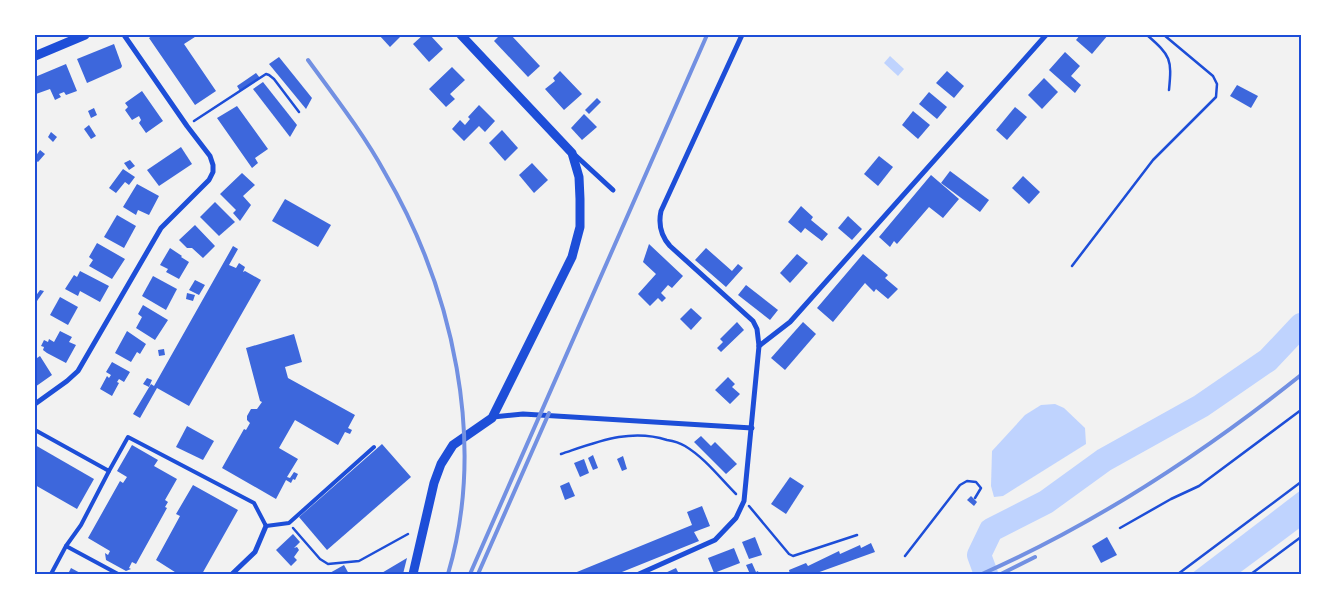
<svg xmlns="http://www.w3.org/2000/svg" width="1336" height="609" font-family="Karla,sans-serif">
<rect width="100%" height="100%" fill="#f2f2f2"/>
<g fill="#bfd3fe">
<polygon points="890,56 904,69 898,76 884,63"/>
<polygon points="1055,404 1064,408 1085,428 1086,444 1003,496 994,497 991,486 992,451 1025,415 1041,405"/>
<polygon points="1301,490 1301,527 1238,574 1191,574"/>
</g>
<g fill="none" stroke-linecap="round" stroke-linejoin="round">
<polyline stroke="#bfd3fe" stroke-width="24" points="986,574 979,555 991,530 1046,502 1104,460 1201,406 1268,360 1301,325"/>
</g>
<g fill="#3d67dc">
<polygon points="153,35 198,35 184,44 216,91 195,105 149,38"/>
<polygon points="379,35 402,35 390,47"/>
<polygon points="423,35 430,35 443,49 429,62 413,44"/>
<polygon points="500,35 511,35 540,66 528,77 494,41"/>
<polygon points="1080,35 1108,35 1092,54 1076,40"/>
<polygon points="114,44 122,66 121,68 87,83 77,59"/>
<polygon points="1065,52 1080,66 1071,76 1081,85 1075,93 1049,70"/>
<polygon points="279,57 312,98 306,109 269,64"/>
<polygon points="66,64 77,91 66,95 64,92 59,94 61,97 55,100 50,89 36,94 35,77"/>
<polygon points="452,67 465,80 450,94 455,99 446,107 429,89"/>
<polygon points="560,71 582,94 564,110 545,89 555,81 553,78"/>
<polygon points="947,71 964,86 954,98 936,83"/>
<polygon points="256,73 260,78 240,91 237,86"/>
<polygon points="1044,78 1058,92 1042,109 1028,95"/>
<polygon points="263,82 297,125 290,137 253,89"/>
<polygon points="1237,85 1258,96 1251,108 1230,96"/>
<polygon points="142,91 163,121 146,133 139,123 141,120 139,116 132,120 125,110 128,107 125,103"/>
<polygon points="929,92 947,107 937,119 919,104"/>
<polygon points="597,98 601,102 589,114 585,110"/>
<polygon points="479,105 495,121 485,132 479,126 464,141 452,129 460,120 465,125 470,119 468,117"/>
<polygon points="237,106 268,149 255,158 258,163 252,168 217,118"/>
<polygon points="1015,107 1027,117 1007,140 996,130"/>
<polygon points="94,108 97,115 91,118 88,111"/>
<polygon points="913,111 930,125 918,139 902,125"/>
<polygon points="584,114 597,127 582,140 571,128"/>
<polygon points="89,125 96,136 91,139 84,129"/>
<polygon points="502,130 518,148 505,161 489,143"/>
<polygon points="51,132 57,137 53,142 48,137"/>
<polygon points="181,147 192,164 159,186 147,170"/>
<polygon points="40,150 45,154 38,162 35,160 35,157"/>
<polygon points="879,156 893,167 878,186 864,174"/>
<polygon points="130,160 135,166 129,170 124,163"/>
<polygon points="532,163 548,180 534,193 519,175"/>
<polygon points="123,169 135,177 129,185 125,182 116,193 109,188"/>
<polygon points="950,171 989,200 980,212 941,183"/>
<polygon points="242,173 255,185 243,196 251,205 240,221 233,213 236,210 220,194"/>
<polygon points="931,175 959,199 943,218 929,207 897,244 894,241 890,247 879,237"/>
<polygon points="1023,176 1040,192 1029,204 1012,188"/>
<polygon points="137,184 159,196 149,215 138,210 136,215 123,207"/>
<polygon points="285,199 331,225 318,247 272,221"/>
<polygon points="215,202 235,222 219,236 200,217"/>
<polygon points="801,206 813,217 811,220 828,234 822,241 805,228 801,233 788,222"/>
<polygon points="117,215 136,226 124,248 104,237"/>
<polygon points="848,216 862,229 852,240 838,228"/>
<polygon points="195,225 215,246 203,258 192,248 187,248 179,240"/>
<polygon points="97,243 125,259 112,279 89,266 93,260 89,257"/>
<polygon points="649,244 683,276 672,288 668,285 661,293 666,298 662,302 658,298 650,306 638,294 656,274 643,262"/>
<polygon points="233,246 238,249 229,265 236,268 239,263 245,267 243,272 245,271 261,280 189,406 157,388 140,418 133,414 151,384 154,386"/>
<polygon points="170,248 182,256 181,257 189,262 179,279 166,272 168,269 160,265"/>
<polygon points="706,248 732,271 738,264 743,268 726,287 695,260"/>
<polygon points="797,254 808,263 790,283 780,273"/>
<polygon points="863,254 888,275 885,278 898,289 888,299 876,289 874,292 865,283 833,322 817,308"/>
<polygon points="80,271 109,286 100,302 80,291 78,296 65,289 74,275 77,277"/>
<polygon points="153,276 177,289 166,310 142,296"/>
<polygon points="195,280 205,285 199,295 189,290"/>
<polygon points="746,285 778,310 770,320 738,295"/>
<polygon points="40,290 44,291 37,301 35,300 35,297"/>
<polygon points="187,293 195,295 193,301 186,299"/>
<polygon points="60,297 78,307 68,325 50,315"/>
<polygon points="143,305 168,320 155,340 136,328 142,317 138,314"/>
<polygon points="691,308 702,318 691,330 680,319"/>
<polygon points="737,322 744,330 721,352 717,348 723,342 720,339"/>
<polygon points="803,322 816,334 785,370 771,358"/>
<polygon points="60,331 72,337 69,342 76,345 66,363 47,353 43,350 44,347 41,346 44,340 48,342 49,339 54,342"/>
<polygon points="127,331 146,344 140,354 137,352 131,362 115,353"/>
<polygon points="294,334 302,362 285,367 288,378 355,415 348,428 352,430 350,434 345,432 338,445 295,420 279,448 298,459 287,477 290,478 294,472 298,474 295,480 293,479 291,483 286,480 276,499 222,468 244,429 246,430 250,423 247,420 247,416 251,409 257,409 262,402 260,401 246,348"/>
<polygon points="164,349 165,355 159,356 158,350"/>
<polygon points="35,355 37,358 40,356 52,375 35,387"/>
<polygon points="112,362 130,372 124,382 119,379 117,382 119,383 112,396 100,389 107,376 109,378 111,375 106,372"/>
<polygon points="728,377 735,384 732,387 740,394 730,404 715,390"/>
<polygon points="147,378 152,380 149,387 143,384"/>
<polygon points="187,426 214,441 203,460 176,447"/>
<polygon points="701,436 711,446 715,442 737,464 726,474 694,442"/>
<polygon points="382,444 411,477 327,550 299,517"/>
<polygon points="35,445 94,479 77,509 35,485"/>
<polygon points="132,445 158,460 154,466 177,479 165,500 168,502 165,507 167,508 136,564 132,562 129,568 131,569 126,571 106,560 105,553 108,555 110,551 88,538 120,481 123,483 127,477 117,471"/>
<polygon points="593,455 598,468 593,470 588,458"/>
<polygon points="623,456 627,469 622,471 617,459"/>
<polygon points="584,459 589,473 580,477 574,463"/>
<polygon points="790,477 804,486 786,514 771,504"/>
<polygon points="569,482 575,496 565,500 560,486"/>
<polygon points="193,485 238,510 202,574 178,574 156,560 180,516 176,514"/>
<polygon points="971,496 977,502 974,506 967,500"/>
<polygon points="702,506 710,526 694,532 699,541 617,574 572,574 692,525 687,512"/>
<polygon points="293,534 300,542 294,548 297,547 299,550 294,557 297,560 291,566 276,550"/>
<polygon points="755,537 762,555 749,559 742,542"/>
<polygon points="1107,537 1117,555 1101,563 1092,546"/>
<polygon points="871,543 875,552 814,574 790,574 789,570 806,563 808,566 839,551 840,554 860,545 861,548"/>
<polygon points="734,548 740,563 714,573 708,558"/>
<polygon points="407,558 403,574 380,574"/>
<polygon points="752,563 756,572 758,571 759,574 750,574 746,565"/>
<polygon points="344,565 349,574 328,574"/>
<polygon points="71,568 82,574 68,574"/>
<polygon points="676,568 679,574 663,574"/>
</g>
<g fill="none" stroke-linecap="round" stroke-linejoin="round">
<g stroke="#1d4ed8" stroke-width="2.5">
<path d="M 1147,35 C 1171,56 1172,59 1169,90"/>
<polyline points="194,121 266,74 269,75 274,79 299,112"/>
<polyline points="1072,266 1153,160 1216,97 1217,84 1213,76 1164,35"/>
<path d="M 561,454 C 597,442 630,428 667,440 C 673,441 680,443 685,446 C 705,458 720,478 736,494"/>
<polyline points="749,506 789,554 793,556 857,535"/>
<polyline points="293,528 320,559 328,564 359,561 408,534"/>
<polyline points="1120,528 1171,499 1199,486 1301,410"/>
<polyline points="905,556 960,485 967,481 976,482 981,488 975,498"/>
<polyline points="1178,574 1301,482"/>
<polyline points="1251,574 1301,537"/>
</g>
<g stroke="#1d4ed8" stroke-width="4">
<polyline points="35,430 109,471 128,437 254,503 266,526 289,523 374,447"/>
<polyline points="66,546 118,574"/>
<polyline points="51,574 66,546 81,525 109,471"/>
</g>
<g stroke="#1d4ed8" stroke-width="5">
<polyline points="575,155 613,190"/>
<polyline points="759,346 790,322 1046,35"/>
<polyline points="35,404 67,381 78,371 161,228 209,180 213,172 213,165 210,156 187,126 124,35"/>
<polyline points="493,417 523,414 752,428"/>
<polyline points="232,574 255,552 266,526"/>
<path d="M 639,574 L 715,540 L 736,518 L 744,501 L 759,346 L 757,329 L 753,321 L 670,246 C 661,236 658,225 661,211 L 742,35"/>
</g>
<g stroke="#1d4ed8" stroke-width="9">
<polyline points="35,56 85,35"/>
<polyline points="413,574 434,483 441,464 453,445 492,418 572,257 580,227 580,199 579,177 572,153 461,35"/>
</g>
<g stroke="#7290e2" stroke-width="4">
<path d="M 308,60 C 335,97 363,133 385,173 C 453,290 487,442 448,574"/>
<polyline points="470,574 707,35"/>
<polyline points="478,574 549,413"/>
<path d="M 982,574 C 1097,523 1202,454 1301,375"/>
<polyline points="1001,574 1035,557"/>
</g>
</g>
<rect width="1336" height="609" fill="none" stroke="#ffffff" stroke-width="72"/>
<rect x="36" y="36" width="1264" height="537" fill="none" stroke="#1d4ed8" stroke-width="2"/>
</svg>
